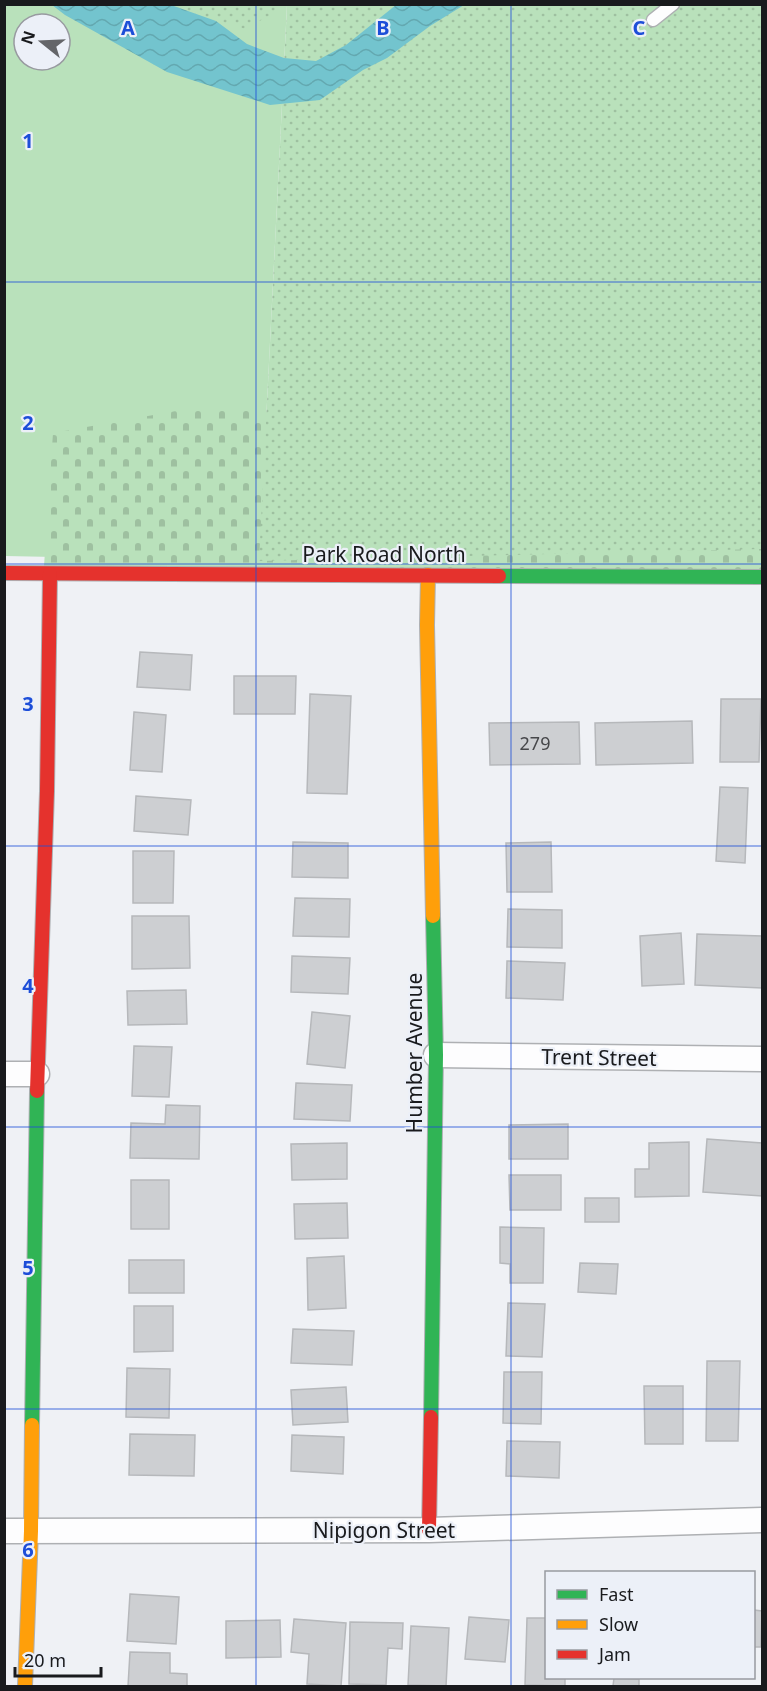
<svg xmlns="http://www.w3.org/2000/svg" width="767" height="1691" font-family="'Noto Sans',sans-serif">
<defs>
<pattern id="cemetery-stones" width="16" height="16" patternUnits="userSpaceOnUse" patternTransform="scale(1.5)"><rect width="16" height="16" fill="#b9e1bb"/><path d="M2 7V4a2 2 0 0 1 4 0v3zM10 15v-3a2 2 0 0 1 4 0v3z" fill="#9ec0a0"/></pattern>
<pattern id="park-dots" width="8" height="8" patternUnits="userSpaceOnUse" patternTransform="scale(1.5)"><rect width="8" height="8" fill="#b9e1bb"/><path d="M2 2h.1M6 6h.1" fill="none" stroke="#9ec0a0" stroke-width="1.8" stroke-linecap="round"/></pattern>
<pattern id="water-waves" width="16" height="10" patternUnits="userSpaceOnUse" patternTransform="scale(1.5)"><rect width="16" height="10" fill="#73c4ce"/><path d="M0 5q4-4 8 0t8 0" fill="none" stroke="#63a8b0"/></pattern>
</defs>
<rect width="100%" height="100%" fill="#eff1f5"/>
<path fill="#b9e1bb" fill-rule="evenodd" d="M 5,5 L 287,5 L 259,561 L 5,556 ZM 24,24 L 60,24 L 60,60 L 24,60 Z"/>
<polygon fill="url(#cemetery-stones)" points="762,401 762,580 43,581 53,433 187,409 367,415"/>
<polygon fill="url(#park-dots)" points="167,5 762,5 762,549 259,561 287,6 245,29"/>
<polygon fill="url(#water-waves)" points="52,5 171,5 216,21 247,44 284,58 316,61 346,45 396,5 464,5 430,26 387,58 363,70 320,100 270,105 167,72 65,15"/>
<g fill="#cdcfd2" stroke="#b6b8bb" stroke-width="1.5">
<polygon points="140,652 192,655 190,690 137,687"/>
<polygon points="234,676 296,676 295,714 234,714"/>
<polygon points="310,694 351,696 347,794 307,793"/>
<polygon points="721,699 761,699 759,762 720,762"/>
<polygon points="134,712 166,715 162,772 130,770"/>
<polygon points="692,721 693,763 596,765 595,723"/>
<polygon points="579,722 580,764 490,765 489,723"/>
<polygon points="720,787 748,788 745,863 716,861"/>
<polygon points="136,796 191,800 188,835 134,831"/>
<polygon points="293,842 348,843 348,878 292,877"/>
<polygon points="551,842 552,892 507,892 506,843"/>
<polygon points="133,851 174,851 173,903 133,903"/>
<polygon points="295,898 350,899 349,937 293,936"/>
<polygon points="508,909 562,910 562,948 507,947"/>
<polygon points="132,916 189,916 190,968 132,969"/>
<polygon points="681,933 684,984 642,986 640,936"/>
<polygon points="697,934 762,936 762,988 695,985"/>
<polygon points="292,956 350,958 348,994 291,992"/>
<polygon points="507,961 565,963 563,1000 506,998"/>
<polygon points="186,990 187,1024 128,1025 127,991"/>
<polygon points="312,1012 350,1016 345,1068 307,1064"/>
<polygon points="134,1046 172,1047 169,1097 132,1096"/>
<polygon points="296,1083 352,1085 350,1121 294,1119"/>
<polygon points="166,1105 200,1106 199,1159 130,1158 131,1123 165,1124"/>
<polygon points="568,1124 568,1159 509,1159 509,1125"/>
<polygon points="707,1139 762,1143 762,1196 703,1192"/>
<polygon points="689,1142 689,1196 635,1197 635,1169 649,1169 649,1143"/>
<polygon points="347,1143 347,1179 292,1180 291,1144"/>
<polygon points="509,1175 561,1175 561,1210 510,1210"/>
<rect x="131" y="1180" width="38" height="49"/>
<rect x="585" y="1198" width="34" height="24"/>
<polygon points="347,1203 348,1238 295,1239 294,1204"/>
<polygon points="500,1227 544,1228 543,1283 510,1283 510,1264 500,1263"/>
<polygon points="344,1256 346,1308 308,1310 307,1258"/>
<rect x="129" y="1260" width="55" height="33"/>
<polygon points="580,1263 618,1264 616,1294 578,1292"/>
<polygon points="508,1303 545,1304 542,1357 506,1356"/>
<polygon points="134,1306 173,1306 173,1351 134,1352"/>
<polygon points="293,1329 354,1331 352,1365 291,1363"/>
<polygon points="707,1361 740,1361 738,1441 706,1441"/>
<polygon points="127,1368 170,1369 169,1418 126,1417"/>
<polygon points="504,1372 542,1372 541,1424 503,1423"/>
<polygon points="644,1386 683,1386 683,1444 645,1444"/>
<polygon points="346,1387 348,1422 293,1425 291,1390"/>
<polygon points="130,1434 195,1435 194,1476 129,1475"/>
<polygon points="292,1435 344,1437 343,1474 291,1471"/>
<polygon points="507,1441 560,1442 559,1478 506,1476"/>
<polygon points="130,1594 179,1597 176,1644 127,1641"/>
<polygon points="754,1610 762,1611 761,1647 754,1647"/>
<polygon points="469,1617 509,1620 505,1662 465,1659"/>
<polygon points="527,1618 546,1618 546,1678 565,1678 565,1686 525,1685"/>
<polygon points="294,1619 346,1623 341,1686 307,1684 309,1654 291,1652"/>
<polygon points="280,1620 281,1657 226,1658 226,1621"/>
<polygon points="350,1622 403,1623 402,1649 388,1648 386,1685 349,1684"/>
<polygon points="411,1626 449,1628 446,1686 408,1685"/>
<polygon points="130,1652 170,1653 170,1673 187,1674 187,1686 128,1686"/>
<polygon points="614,1678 639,1679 639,1686 613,1686"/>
</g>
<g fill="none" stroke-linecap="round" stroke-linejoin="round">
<g stroke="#aeb0b3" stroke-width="15">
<polyline id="lane" points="653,20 673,4"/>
</g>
<g stroke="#aeb0b3" stroke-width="27">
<g id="street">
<polyline points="436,1055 762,1059"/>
<polyline points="4,1074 37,1074"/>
<polyline points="4,1531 429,1530 762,1520"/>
</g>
</g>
<g stroke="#aeb0b3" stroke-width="16">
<g id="fast">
<polyline points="499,576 762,577"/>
<polyline points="431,1417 436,1055 433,916"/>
<polyline points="32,1425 37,1091"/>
</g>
</g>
<g stroke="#aeb0b3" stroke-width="16">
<g id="slow">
<polyline points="428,575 427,625 433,916"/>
<polyline points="25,1686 31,1531 32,1425"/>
</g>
</g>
<g stroke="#aeb0b3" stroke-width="16">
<g id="jam">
<polyline points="4,573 499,576"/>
<polyline points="37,1091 47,791 50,574"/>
<polyline points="429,1530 431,1417"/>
</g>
</g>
<use href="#lane" stroke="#fdfdfe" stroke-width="12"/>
<use href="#street" stroke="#fdfdfe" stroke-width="24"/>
<use href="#fast" stroke="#30b455" stroke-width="14"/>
<use href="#slow" stroke="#ff9f0a" stroke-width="14"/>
<use href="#jam" stroke="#e5322d" stroke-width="14"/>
</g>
<path fill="none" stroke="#1d4ed8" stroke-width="1.5" stroke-opacity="0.55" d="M 256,4 L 256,1686M 511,4 L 511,1686M 4,282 L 762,282M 4,564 L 762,564M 4,846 L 762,846M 4,1127 L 762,1127M 4,1409 L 762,1409"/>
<g text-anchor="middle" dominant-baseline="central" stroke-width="4.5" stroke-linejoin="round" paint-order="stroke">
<g font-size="18" fill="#46474a">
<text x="535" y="743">279</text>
</g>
<g font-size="21" fill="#191a1d" stroke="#ecf0f8">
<text x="384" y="554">Park Road North</text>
<text transform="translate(414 1053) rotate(-90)">Humber Avenue</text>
<text transform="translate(599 1057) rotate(1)">Trent Street</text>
<text x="384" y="1530">Nipigon Street</text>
</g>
</g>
<g font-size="20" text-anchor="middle" font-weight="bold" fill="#1d4ed8" stroke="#ecf0f8" stroke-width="4.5" stroke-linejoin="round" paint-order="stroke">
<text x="128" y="35">A</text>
<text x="383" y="35">B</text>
<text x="639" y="35">C</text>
<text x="28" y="148">1</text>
<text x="28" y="430">2</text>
<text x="28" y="711">3</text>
<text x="28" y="993">4</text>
<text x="28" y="1275">5</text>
<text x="28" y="1557">6</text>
</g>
<rect width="767" height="1691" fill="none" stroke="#191a1d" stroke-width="12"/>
<rect x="545" y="1571" width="210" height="108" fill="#ecf0f8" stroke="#989aa0" stroke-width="1.5"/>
<rect x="557" y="1590" width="30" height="9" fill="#30b455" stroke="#989aa0" stroke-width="1.5"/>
<text x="599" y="1601" font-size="18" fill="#191a1d">Fast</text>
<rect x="557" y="1620" width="30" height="9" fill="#ff9f0a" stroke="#989aa0" stroke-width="1.5"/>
<text x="599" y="1631" font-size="18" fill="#191a1d">Slow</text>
<rect x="557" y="1650" width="30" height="9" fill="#e5322d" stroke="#989aa0" stroke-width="1.5"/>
<text x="599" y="1661" font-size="18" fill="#191a1d">Jam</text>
<g transform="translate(42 42) rotate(288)"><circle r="28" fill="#ecf0f8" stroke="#989aa0" stroke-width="1.5"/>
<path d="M0-4.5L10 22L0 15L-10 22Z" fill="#646569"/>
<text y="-9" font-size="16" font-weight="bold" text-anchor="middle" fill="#191a1d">N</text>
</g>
<path d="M15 1667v9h86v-9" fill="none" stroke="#191a1d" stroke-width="3"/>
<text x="24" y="1667" font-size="18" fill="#191a1d" stroke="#ecf0f8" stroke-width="4.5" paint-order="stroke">20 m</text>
</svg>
